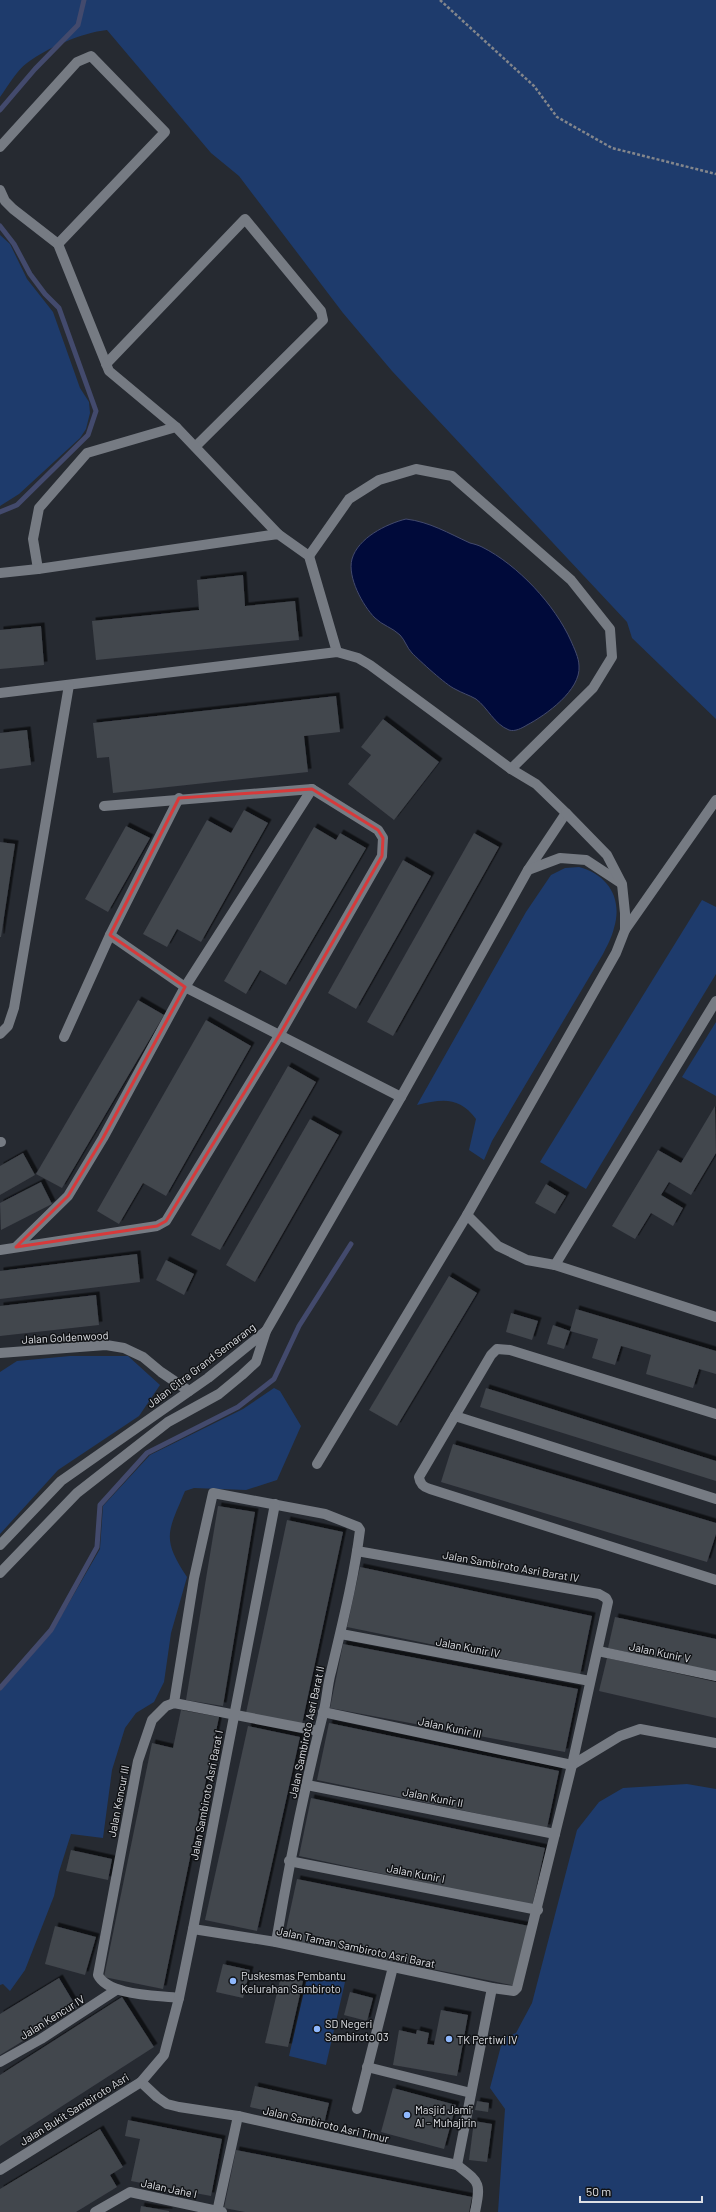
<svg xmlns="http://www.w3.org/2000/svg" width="716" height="2212" font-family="Barlow,sans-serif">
<defs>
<filter id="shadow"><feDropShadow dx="3.5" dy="-3.5" stdDeviation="0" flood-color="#0009"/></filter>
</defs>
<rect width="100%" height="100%" fill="#262a31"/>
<g fill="#1e3b6c">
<path d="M 0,0 L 716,0 L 716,719 L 632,638 L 627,622 L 392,371 L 343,313 L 239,176 L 211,153 L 107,30 C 81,33 49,47 27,63 C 17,70 8,86 0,97 Z"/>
<polygon points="0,235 10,244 27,279 53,312 80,388 89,402 90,413 86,429 80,438 19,494 0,506"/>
<path d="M 579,867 C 608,875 623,898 614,928 C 612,937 607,946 603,954 L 492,1141 L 484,1160 L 469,1150 L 476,1119 C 459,1096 442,1099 417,1105 L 526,912 L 551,875 L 565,868 Z"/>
<polygon points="702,900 716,907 716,974 586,1189 540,1162"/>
<polygon points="716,1022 716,1096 682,1077"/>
<polygon points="70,1356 128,1356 160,1385 139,1416 58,1470 0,1534 0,1372 17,1361"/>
<path d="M 274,1388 L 280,1391 L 301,1426 L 277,1480 L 246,1490 L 194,1488 L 185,1491 C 168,1532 161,1538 187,1577 L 171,1633 L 164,1682 L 154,1702 L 136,1713 L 125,1728 L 112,1770 L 103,1838 L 71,1834 L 59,1872 L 54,1896 L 25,1970 L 10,1991 L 3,1984 L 0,1985 L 0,1691 L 52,1632 L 100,1549 L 103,1506 L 150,1455 L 243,1409 Z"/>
<polygon points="687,1784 716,1789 716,2212 498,2212 505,2109 490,2088 503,2038 516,2033 532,2003 577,1830 599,1802 623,1788"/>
<polygon points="308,1974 345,1982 326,2065 289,2056"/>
</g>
<path fill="#000a3a" stroke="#434a6d" d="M 406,519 C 430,522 448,533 470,543 C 474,544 478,545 482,547 C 518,565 555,605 571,641 C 574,648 579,658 579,666 C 581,690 546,715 527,725 C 522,728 515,732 509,730 C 494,724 488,708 476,699 C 469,695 462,693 455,689 C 446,685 420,661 412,653 C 407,648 405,640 400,635 C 393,628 382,625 375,618 C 363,606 347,577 352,559 C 358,538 386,524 406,519 Z"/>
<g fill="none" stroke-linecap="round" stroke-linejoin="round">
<g stroke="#434a6d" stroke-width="5">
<polyline points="0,110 35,69 78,25 84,0"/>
<polyline points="0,226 14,244 30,274 45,294 59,308 96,411 88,435 17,505 0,512"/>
<polyline points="0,1688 51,1630 97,1547 100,1505 147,1453 238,1407 274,1379 299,1326 351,1244"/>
</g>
</g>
<g fill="#42464d" filter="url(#shadow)">
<polygon points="243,575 245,606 295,601 299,640 96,660 92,621 199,610 197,580"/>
<polygon points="41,626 44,665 0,669 0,630"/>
<polygon points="336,696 340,732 304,736 308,772 113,793 109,757 97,758 93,723"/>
<polygon points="383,719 439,762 394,820 348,784 371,755 361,747"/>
<polygon points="27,730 31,765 0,769 0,733"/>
<polygon points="244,810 268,823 201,942 177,929 167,947 143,934 207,820 231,833"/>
<polygon points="126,826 150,838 108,912 85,899"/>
<polygon points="314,827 336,840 340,833 366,848 286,985 260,970 246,994 224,981"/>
<polygon points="474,833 499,847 393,1036 367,1022"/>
<polygon points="0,842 15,844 1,937 0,937"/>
<polygon points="403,860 431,876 356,1009 328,993"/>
<polygon points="138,1000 164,1015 62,1188 36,1174"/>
<polygon points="206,1020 251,1046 166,1196 143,1183 119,1224 97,1211"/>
<polygon points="288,1066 316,1082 220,1250 191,1235"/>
<polygon points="715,1106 716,1153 691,1195 669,1182 661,1195 683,1208 673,1226 651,1213 635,1239 612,1226 658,1150 681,1163"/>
<polygon points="310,1119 339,1135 255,1282 226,1265"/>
<polygon points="23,1153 35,1175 0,1195 0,1166"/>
<polygon points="41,1182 52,1204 1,1230 0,1203"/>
<polygon points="546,1184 566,1196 555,1214 535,1203"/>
<polygon points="137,1254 140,1282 0,1299 0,1271"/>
<polygon points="166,1260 194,1274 184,1295 156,1280"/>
<polygon points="449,1276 477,1293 397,1426 369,1410"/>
<polygon points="96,1295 99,1325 0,1336 0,1306"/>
<polygon points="576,1309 716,1351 716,1374 699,1369 693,1388 646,1374 651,1355 625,1347 621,1346 615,1365 592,1358 598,1339 570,1331"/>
<polygon points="511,1313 538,1321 532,1340 506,1332"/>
<polygon points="553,1325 570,1331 564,1349 547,1344"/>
<polygon points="486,1388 716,1461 716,1481 480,1407"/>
<polygon points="453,1444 716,1523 716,1534 707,1562 441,1482"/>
<polygon points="218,1506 255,1512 223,1706 186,1700"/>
<polygon points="287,1520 343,1532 302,1724 246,1713"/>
<polygon points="360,1567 592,1616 580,1675 347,1627"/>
<polygon points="615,1617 716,1639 716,1672 608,1648"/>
<polygon points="343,1644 578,1689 565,1752 330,1708"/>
<polygon points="607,1658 716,1682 716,1718 599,1691"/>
<polygon points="181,1710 219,1717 163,1989 104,1977 152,1743 173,1748"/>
<polygon points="329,1723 559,1771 547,1828 317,1780"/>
<polygon points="248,1726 300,1737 257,1931 205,1920"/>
<polygon points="311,1798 545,1848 532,1906 299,1856"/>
<polygon points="71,1850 112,1859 108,1880 66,1871"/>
<polygon points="297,1879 529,1926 516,1986 284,1939"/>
<polygon points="55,1926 96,1937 85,1975 45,1964"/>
<polygon points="223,1964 250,1970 243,1998 216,1992"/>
<polygon points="281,1976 303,1981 288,2047 265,2043"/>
<polygon points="59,1978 77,2008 0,2055 0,2014"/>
<polygon points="350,1992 373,1998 367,2021 344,2015"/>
<polygon points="122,1997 154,2047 0,2146 0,2075"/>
<polygon points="441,2010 468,2015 457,2076 393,2065 399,2030 416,2034 417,2030 429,2033 427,2044 434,2045"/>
<polygon points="255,2086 329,2103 324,2124 250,2107"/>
<polygon points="393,2088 456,2105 444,2149 381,2132"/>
<polygon points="477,2101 489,2103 488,2112 475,2110"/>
<polygon points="128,2120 222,2139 211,2196 131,2181 140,2139 125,2136"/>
<polygon points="474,2121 492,2124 487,2162 469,2160"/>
<polygon points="100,2129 123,2167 110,2175 117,2187 76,2212 0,2212 0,2189"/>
<polygon points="236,2150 472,2197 469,2212 245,2212 224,2208"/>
<polygon points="141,2206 169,2211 169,2212 140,2212"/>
</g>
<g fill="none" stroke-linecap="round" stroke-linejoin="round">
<polyline stroke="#83868c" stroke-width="2.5" stroke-dasharray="3 2" stroke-linecap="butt" points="440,0 534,86 557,117 612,148 716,174"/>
<g stroke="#767b83" stroke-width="10">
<polyline points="309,556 349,499 379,480 416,469 452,476 571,580 610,629 612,657 593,688 511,769"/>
<polyline points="625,930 716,800"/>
</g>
<g stroke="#767b83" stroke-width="10">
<polyline points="0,147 77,62 91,56 165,132 58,244"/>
<polyline points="0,190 5,201 13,209 58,244 109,371 176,427"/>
<polyline points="106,364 245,219 321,311 323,320 196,446"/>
<polyline points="38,569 33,539 39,508 87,453 176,427 278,534"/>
<polyline points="0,573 38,569 278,534 309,556 337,652"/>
<polyline points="0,693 337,652 358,658 370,665 511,769 536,784 566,813 528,870 401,1097 266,1331 256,1362 242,1375 219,1394 168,1422 77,1493 0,1573"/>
<polyline points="528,870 560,858 586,860 621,883"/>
<polyline points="110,935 185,987 401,1097"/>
<polyline points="0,1034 8,1026 14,1008 69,685"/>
<polyline points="64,1037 110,935 179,798"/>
<polyline points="0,1142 1,1142"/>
<polyline points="467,1215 498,1246 527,1260 555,1265 716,1317"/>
<polyline points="16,1247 68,1196 103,1138 185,987 312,789"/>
<polyline points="0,1250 157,1226 166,1221 280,1034 382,856 383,838 378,830 312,789 104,806"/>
<polyline points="555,1265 716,1001"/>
<polyline points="0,1353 106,1345 124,1348 143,1357 161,1372 189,1391"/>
<path d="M 716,1414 L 510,1350 L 497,1349 L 491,1355 L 419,1477 C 420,1484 423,1487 430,1489 L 716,1580"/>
<polyline points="455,1416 716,1499"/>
<polyline points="317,1464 467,1215 616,953 625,930 625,913 622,884 607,855 566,813"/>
<polyline points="0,1545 61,1481 208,1378 266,1331"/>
<polyline points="341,1634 590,1681"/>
<polyline points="598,1651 716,1676"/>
<path d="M 174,1703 L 194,1578 L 213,1493 L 325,1514 L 358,1527 L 360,1530 C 354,1578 342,1625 331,1672 C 327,1686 327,1700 323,1714 C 304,1789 289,1865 276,1942"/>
<polyline points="323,1712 572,1765 620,1736 640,1729 716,1743"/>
<polyline points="307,1785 555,1834"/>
<polyline points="289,1861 538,1910"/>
<polyline points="193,1929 276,1942 492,1988 514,1991 517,1988 572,1765 608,1602 606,1598 599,1594 357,1551"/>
<path d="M 179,1998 C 158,1995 108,1996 98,1975 L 138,1761 L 152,1720 L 166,1706 L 174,1703 L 318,1731"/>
<polyline points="0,2062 41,2039 116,1990"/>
<polyline points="367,2067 471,2093"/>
<path d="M 141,2082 L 157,2097 L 167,2104 L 179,2107 L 238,2116 L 457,2165 C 480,2183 481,2182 475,2212"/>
<polyline points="357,2109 393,1967"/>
<polyline points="457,2165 492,1988"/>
<polyline points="0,2170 141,2082 164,2055 179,1998 193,1929 275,1504"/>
<polyline points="95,2212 130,2192 222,2212"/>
<polyline points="217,2212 238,2116"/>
</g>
</g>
<path fill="none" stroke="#d73a3b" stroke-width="3" stroke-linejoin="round" d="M 312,789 L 378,830 L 383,838 L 382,856 L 280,1034 L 166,1221 L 157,1226 L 16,1247 L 68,1196 L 103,1138 L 185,987 L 110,935 L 179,798 Z"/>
<g fill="#8fb8fd" stroke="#111316" stroke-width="1.5">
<circle cx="233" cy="1981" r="4"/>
<circle cx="317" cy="2029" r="4"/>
<circle cx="449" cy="2039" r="4"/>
<circle cx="407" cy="2115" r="4"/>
</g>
<g text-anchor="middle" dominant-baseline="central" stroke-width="3" stroke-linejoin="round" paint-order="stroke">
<g font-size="11" fill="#dee0e5" stroke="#111316">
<text transform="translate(65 1337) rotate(-3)">Jalan Goldenwood</text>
<text transform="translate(201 1365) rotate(-37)">Jalan Citra Grand Semarang</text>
<text transform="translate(511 1566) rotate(10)">Jalan Sambiroto Asri Barat IV</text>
<text transform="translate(468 1647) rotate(11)">Jalan Kunir IV</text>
<text transform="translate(660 1652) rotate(12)">Jalan Kunir V</text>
<text transform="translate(450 1727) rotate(12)">Jalan Kunir III</text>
<text transform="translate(306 1732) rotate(-78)">Jalan Sambiroto Asri Barat II</text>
<text transform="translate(206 1795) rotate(-79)">Jalan Sambiroto Asri Barat I</text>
<text transform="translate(433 1797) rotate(11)">Jalan Kunir II</text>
<text transform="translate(118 1801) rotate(-79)">Jalan Kencur III</text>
<text transform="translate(416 1873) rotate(11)">Jalan Kunir I</text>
<text transform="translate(356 1947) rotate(12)">Jalan Taman Sambiroto Asri Barat</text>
<text transform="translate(52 2017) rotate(-32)">Jalan Kencur IV</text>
<text transform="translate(74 2109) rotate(-32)">Jalan Bukit Sambiroto Asri</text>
<text transform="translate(326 2124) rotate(13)">Jalan Sambiroto Asri Timur</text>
<text transform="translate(169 2188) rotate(12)">Jalan Jahe I</text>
</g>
<g font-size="11" fill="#dee0e5" stroke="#111316" text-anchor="start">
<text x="241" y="1975">Puskesmas Pembantu<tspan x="241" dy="13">Kelurahan Sambiroto</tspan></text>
<text x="325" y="2023">SD Negeri<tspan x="325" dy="13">Sambiroto 03</tspan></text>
<text x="457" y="2039">TK Pertiwi IV</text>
<text x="415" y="2109">Masjid Jami'<tspan x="415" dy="13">Al - Muhajirin</tspan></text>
</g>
</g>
<path d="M580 2196v6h122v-6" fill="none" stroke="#dee0e5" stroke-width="2"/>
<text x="586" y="2196" font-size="12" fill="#dee0e5" stroke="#111316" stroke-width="3" paint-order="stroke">50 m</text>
</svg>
